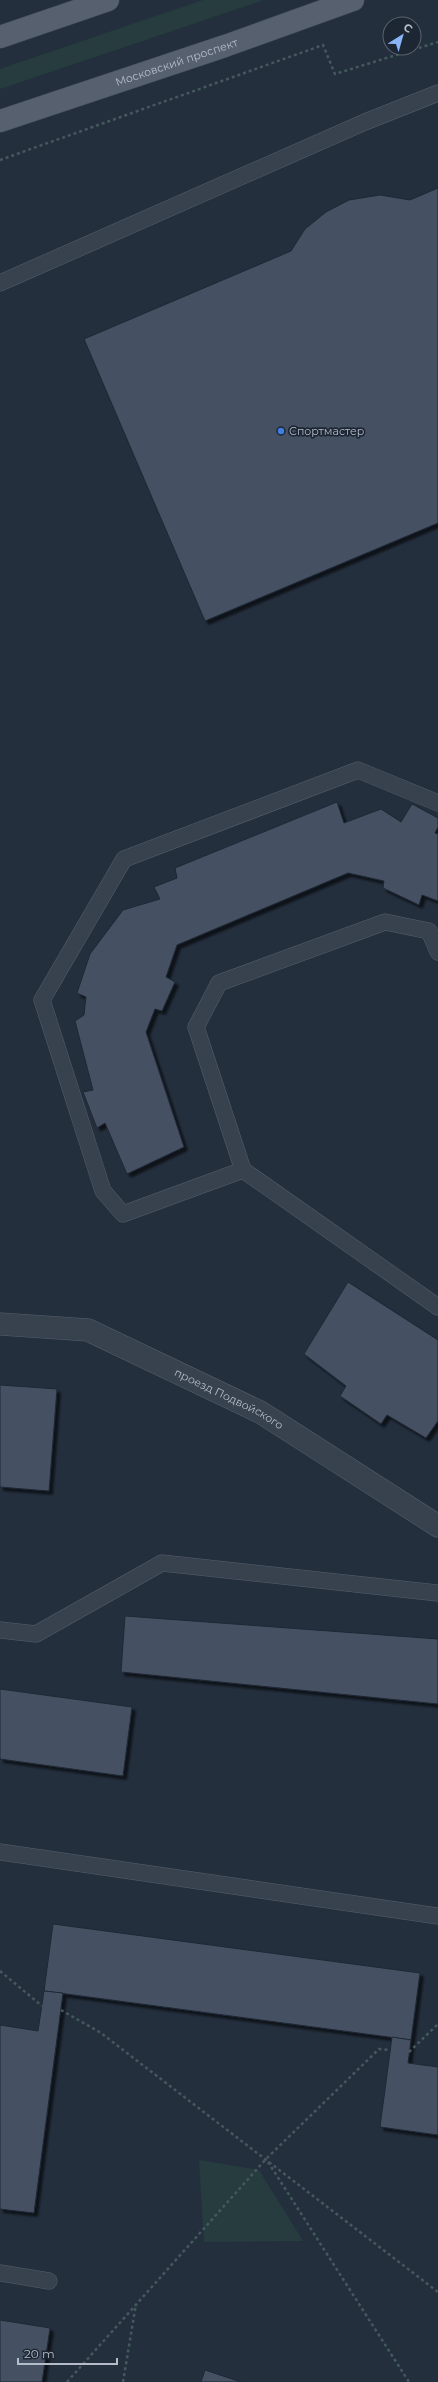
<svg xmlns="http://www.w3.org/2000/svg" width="438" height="2382" font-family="Montserrat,sans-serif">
<defs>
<filter id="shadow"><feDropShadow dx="3.5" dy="3.5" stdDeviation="1" flood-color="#0009"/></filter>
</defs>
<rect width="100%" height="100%" fill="#242f3e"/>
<g fill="#263c3f">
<polygon points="203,0 264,0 0,89 0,69"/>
<polygon points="199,2160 259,2170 303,2241 204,2242"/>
</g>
<g fill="#455162" stroke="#1f2835" filter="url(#shadow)">
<polygon points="438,188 438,523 205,621 84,339 291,251 305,229 326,212 349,200 380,195 410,200"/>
<polygon points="337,802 344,823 381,809 401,822 412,804 438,818 438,827 435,833 438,834 438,901 422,895 419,905 383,888 384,881 348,873 177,945 166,977 175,982 162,1011 155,1009 146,1032 184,1147 127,1174 105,1123 97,1128 83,1092 93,1090 75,1021 84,1015 86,997 77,993 90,954 123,910 160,899 154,887 177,878 175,868"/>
<polygon points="348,1282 438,1340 438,1421 426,1438 387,1415 381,1424 340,1396 346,1386 304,1354"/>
<polygon points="0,1385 57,1389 49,1491 0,1487"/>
<polygon points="125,1616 438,1639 438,1704 121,1672"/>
<polygon points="0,1689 132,1707 123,1776 0,1759"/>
<polygon points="53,1924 420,1973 411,2040 44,1991"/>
<polygon points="44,1991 63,1993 34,2213 0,2209 0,2025 38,2031"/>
<polygon points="392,2037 411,2040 408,2063 438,2067 438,2135 380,2127"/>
<polygon points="0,2320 50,2328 42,2382 0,2382"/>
<polygon points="205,2370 241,2382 201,2382"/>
</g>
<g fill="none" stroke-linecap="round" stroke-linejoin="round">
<g stroke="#565f6c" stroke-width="17">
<g id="service">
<polyline points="0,283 365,122 438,93"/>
<polyline points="438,803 358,770 124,859 42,1000 103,1191 123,1214 243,1170 196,1027 219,983 385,922 429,931 438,952"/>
<polyline points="243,1170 438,1307"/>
<polyline points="0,1630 36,1634 162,1563 438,1593"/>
<polyline points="0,1852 438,1916"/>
<polyline points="0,2273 49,2281"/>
</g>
</g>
<g stroke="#565f6c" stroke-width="23">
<g id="minor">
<path id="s1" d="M 0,1324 L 88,1330 L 260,1412 L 438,1526"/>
</g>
</g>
<g stroke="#414a57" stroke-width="23">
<g id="primary">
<polyline points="0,37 108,0"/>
<path id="s2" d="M 0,121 L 225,46 L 353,0"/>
</g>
</g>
<g stroke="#44595c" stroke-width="2.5" stroke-dasharray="3 3" stroke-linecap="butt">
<polyline points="0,160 323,45 335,74 438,42"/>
<polyline points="0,1971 42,2006"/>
<polyline points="61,2010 101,2033 438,2292"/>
<polyline points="409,2052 438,2024"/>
<polyline points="268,2162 409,2382"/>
<polyline points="67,2382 266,2159 379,2049 390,2050"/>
<polyline points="123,2382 136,2304"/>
</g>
<use href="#service" stroke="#38414e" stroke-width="16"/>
<use href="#minor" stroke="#38414e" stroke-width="22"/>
<use href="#primary" stroke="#56606e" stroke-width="22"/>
</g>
<circle fill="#3f7fe0" stroke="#1d2633" stroke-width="1.5" cx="281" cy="431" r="4"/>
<g text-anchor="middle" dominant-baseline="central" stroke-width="3.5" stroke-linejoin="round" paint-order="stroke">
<g font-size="11" fill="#b4bcc9" stroke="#1d2633">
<text stroke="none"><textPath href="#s2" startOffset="186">Московский проспект</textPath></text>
<text stroke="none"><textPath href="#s1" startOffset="245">проезд Подвойского</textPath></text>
</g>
<g font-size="11" fill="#b4bcc9" stroke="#1d2633" text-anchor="start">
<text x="289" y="431">Спортмастер</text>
</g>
</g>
<g transform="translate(402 36) rotate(37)"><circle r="19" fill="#1d2633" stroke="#59626f"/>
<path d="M0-3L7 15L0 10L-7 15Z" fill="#8ab4f8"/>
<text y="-6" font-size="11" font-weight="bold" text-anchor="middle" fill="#b4bcc9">С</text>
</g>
<path d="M18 2358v6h99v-6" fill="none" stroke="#b4bcc9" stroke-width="2"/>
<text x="24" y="2358" font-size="12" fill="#b4bcc9" stroke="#1d2633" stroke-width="3" paint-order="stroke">20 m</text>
</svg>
